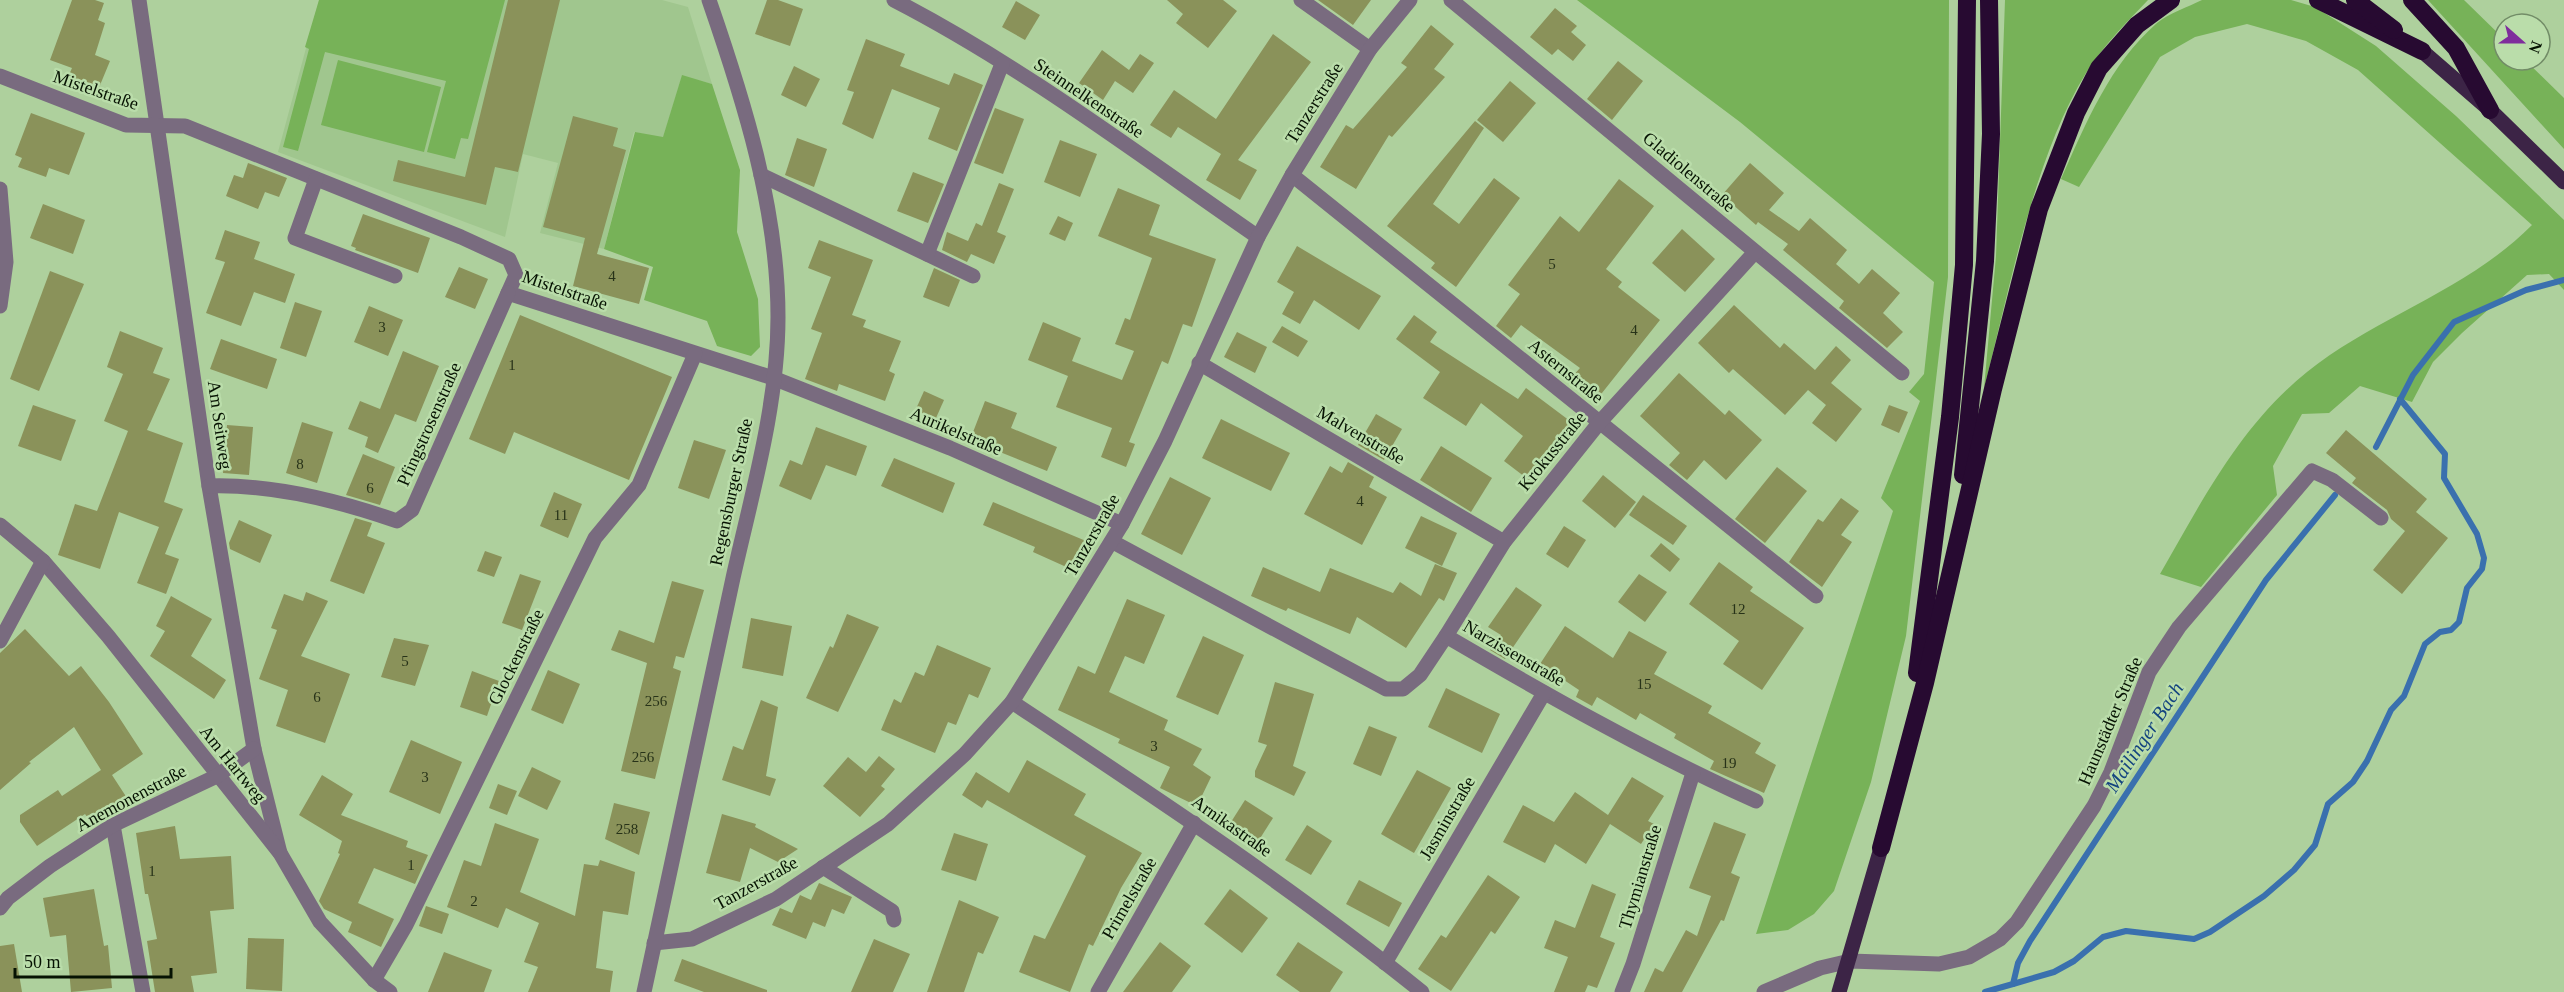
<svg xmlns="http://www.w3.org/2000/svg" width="2564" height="992" font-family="Georgia,serif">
<rect width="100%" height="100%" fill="#aed09d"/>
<polygon fill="#a0c68e" points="319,0 662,0 688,7 712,84 682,76 663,138 634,132 604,249 540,233 558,163 523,154 505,237 278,152"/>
<g fill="#77b258">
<polygon points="319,0 505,0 468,139 461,138 455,159 427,152 446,81 325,52 298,151 283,147 309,49 305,47"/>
<polygon points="1577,0 1949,0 1948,277 1906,636 1871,782 1834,891 1814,914 1788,930 1756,934 1893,511 1881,498 1920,401 1909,392 1924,374 1934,282 1740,122"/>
<path d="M 2005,0 L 2148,0 C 2126,23 2103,46 2086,73 C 2033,159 2010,289 1984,388 L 1996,256 Z"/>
<path d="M 2202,0 L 2291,0 L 2315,7 L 2376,46 L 2456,116 L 2564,220 L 2564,290 L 2549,274 L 2527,275 L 2462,333 L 2433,362 L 2412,402 L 2360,386 L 2329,413 L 2302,414 L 2273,466 L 2277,495 L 2201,587 L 2160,574 C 2202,501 2240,426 2307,372 C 2377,316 2468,290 2532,225 L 2358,70 L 2306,41 L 2247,24 L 2195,37 L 2160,57 L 2079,187 L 2061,179 C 2086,123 2110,64 2157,23 C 2169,13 2188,7 2202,0 Z"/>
<polygon points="2428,0 2464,0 2504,39 2504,60 2525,60 2564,98 2564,149"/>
<polygon points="338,60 441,87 424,152 321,125"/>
<polygon points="682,75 712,84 740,170 737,232 758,299 760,347 751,356 717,346 707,321 644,300 653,267 604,249 635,132 663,137"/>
</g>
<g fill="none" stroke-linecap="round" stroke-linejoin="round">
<g stroke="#3a70ae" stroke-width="6">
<polyline points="2376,447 2413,375 2454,322 2526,290 2564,280"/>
<polyline points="2013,984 2054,972 2074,961 2103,937 2126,931 2194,939 2210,932 2264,896 2294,870 2315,845 2328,804 2353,782 2367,761 2391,710 2404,696 2425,644 2440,632 2451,630 2459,622 2467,588 2482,569 2484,558 2477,534 2444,478 2445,454 2400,399"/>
<polyline points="1985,992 2013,984 2018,963 2030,941 2266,580 2335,495"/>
</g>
</g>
<g fill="#8a925a">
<polygon points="72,0 95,0 104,3 98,20 105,23 95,55 110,61 98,90 68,77 72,68 50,60"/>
<polygon points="508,0 560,0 518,172 495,167 486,205 393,181 398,160 465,177"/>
<polygon points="767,0 778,0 803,9 790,46 755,34"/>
<polygon points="1167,0 1223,0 1237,11 1208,48 1176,23 1183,14"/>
<polygon points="1318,0 1371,0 1353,25"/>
<polygon points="1016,1 1040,15 1025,40 1002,27"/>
<polygon points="1555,8 1577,26 1571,32 1586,45 1573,61 1558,49 1552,55 1530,37"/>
<polygon points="1431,25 1454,44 1434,69 1445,77 1392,137 1389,135 1356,189 1320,167 1346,125 1353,129 1407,67 1401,63"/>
<polygon points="1273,34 1311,62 1238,160 1257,170 1240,200 1206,180 1221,154 1178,127 1171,138 1150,125 1174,90 1216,119"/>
<polygon points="866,39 905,54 900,66 949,85 954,73 983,85 957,151 928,139 940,108 892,89 873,139 842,124 854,92 847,90"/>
<polygon points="1102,50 1129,70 1140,54 1154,63 1133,93 1115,81 1103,100 1079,83"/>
<polygon points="1618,61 1643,81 1612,120 1587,99"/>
<polygon points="794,66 820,79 806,107 781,95"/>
<polygon points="1510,81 1536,103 1503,142 1477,120"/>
<polygon points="995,108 1024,119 1003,174 974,163"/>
<polygon points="31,113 85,133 69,175 49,168 46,177 18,167 22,158 15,155"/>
<polygon points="573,116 618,128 613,146 626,150 597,254 649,268 639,304 573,286 585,238 543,227"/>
<polygon points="1475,121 1484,128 1433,204 1459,224 1494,178 1520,198 1456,287 1431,268 1435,263 1387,226"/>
<polygon points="797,138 827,149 814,187 785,175"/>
<polygon points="1060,140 1097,154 1080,197 1044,182"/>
<polygon points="248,163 287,178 279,197 265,192 258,209 226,196 234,175 243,178"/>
<polygon points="1750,163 1784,193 1769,210 1799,231 1810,218 1847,250 1836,264 1859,284 1872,269 1900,293 1883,313 1903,332 1887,348 1839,308 1844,301 1783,250 1788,244 1758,222 1756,225 1722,195"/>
<polygon points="913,172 944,184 928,223 897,211"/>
<polygon points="1619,179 1654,206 1606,269 1622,282 1618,287 1660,320 1598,398 1571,378 1580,368 1521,325 1511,338 1496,326 1520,294 1508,285 1560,216 1579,232"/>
<polygon points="999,183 1014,189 997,232 1006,236 994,264 971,254 967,262 942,250 947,232 968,241 976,223 982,226"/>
<polygon points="1118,188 1160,205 1149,235 1216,259 1192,327 1183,324 1168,364 1162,361 1129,442 1135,444 1126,467 1101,457 1112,428 1056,407 1068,376 1028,360 1043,322 1081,338 1072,361 1122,380 1134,351 1115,344 1125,318 1130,320 1152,258 1098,236"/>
<polygon points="43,204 85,220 73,254 30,238"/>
<polygon points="363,214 430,238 418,273 355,250 356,248 351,246"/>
<polygon points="1058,216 1073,223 1065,241 1049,234"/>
<polygon points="1682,229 1715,259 1685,292 1652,263"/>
<polygon points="225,230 260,242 254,259 295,274 285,303 254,292 241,326 206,313 225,262 215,259"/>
<polygon points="819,240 873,260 852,315 866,320 863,327 901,341 889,371 895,374 885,401 839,384 837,391 805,379 822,333 811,329 831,277 808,268"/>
<polygon points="1297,246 1381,296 1359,330 1314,300 1300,324 1282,314 1294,292 1277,282"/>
<polygon points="459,267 488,279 475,309 445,297"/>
<polygon points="934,268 960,280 949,307 923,297"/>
<polygon points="50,271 84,284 39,391 10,379"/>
<polygon points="295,302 322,311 306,357 280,348"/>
<polygon points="1734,305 1780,348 1784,343 1815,370 1836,346 1851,360 1831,383 1862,409 1836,442 1812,423 1826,405 1808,390 1785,415 1733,369 1729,373 1698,343"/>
<polygon points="369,306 403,320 388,356 354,342"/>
<polygon points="520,315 672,377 629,480 514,432 505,454 469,439"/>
<polygon points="1414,315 1437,332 1430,342 1518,399 1526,388 1574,424 1529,480 1504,461 1523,436 1481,403 1466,426 1423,398 1440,372 1396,339"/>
<polygon points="1282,326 1308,341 1298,357 1272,342"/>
<polygon points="120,331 163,348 153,373 170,379 147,430 183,443 164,502 183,509 165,554 179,559 166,594 137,583 159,527 119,512 100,569 58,555 75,504 97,511 128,431 104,421 123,374 107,367"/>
<polygon points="1237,332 1267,347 1255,373 1224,357"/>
<polygon points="221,339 277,359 267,389 210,369"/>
<polygon points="403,351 439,366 416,422 395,414 378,453 365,447 368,437 348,429 360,401 380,409"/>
<polygon points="1679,373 1725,415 1729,410 1762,440 1726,480 1704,460 1687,480 1669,465 1680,453 1640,416"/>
<polygon points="924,391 944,400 932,427 912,418"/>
<polygon points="985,401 1017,413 1011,428 1057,447 1047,471 970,440"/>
<polygon points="33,405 76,420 61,461 18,446"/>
<polygon points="1889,405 1908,412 1899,433 1881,425"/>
<polygon points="1376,414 1402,429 1384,460 1358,445"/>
<polygon points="1221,419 1290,453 1271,491 1202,458"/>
<polygon points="302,422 333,432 317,483 286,473"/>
<polygon points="227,425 253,427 249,475 223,473"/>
<polygon points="816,427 867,446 856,476 826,465 811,500 779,486 790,460 802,465"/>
<polygon points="2346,430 2427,499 2416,512 2448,538 2402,594 2373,570 2405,531 2391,519 2387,510 2352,483 2356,478 2326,453"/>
<polygon points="694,440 726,450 709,499 678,488"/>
<polygon points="1441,446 1492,478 1471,512 1420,480"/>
<polygon points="363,454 395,467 380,505 346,495"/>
<polygon points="894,458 955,483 943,513 881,486"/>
<polygon points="1348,462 1374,477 1369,487 1387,497 1362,545 1304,514 1330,466 1342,473"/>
<polygon points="1777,467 1807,491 1765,543 1735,519"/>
<polygon points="1603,475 1636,502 1615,528 1582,501"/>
<polygon points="1170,477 1211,498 1182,555 1141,534"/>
<polygon points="554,492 582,504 568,538 540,526"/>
<polygon points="1643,495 1687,526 1673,545 1629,515"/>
<polygon points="1841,498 1859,511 1841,535 1852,542 1822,587 1789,562 1818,519 1823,522"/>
<polygon points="993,502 1086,541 1073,570 1033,552 1035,547 983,525"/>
<polygon points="1421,516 1457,533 1442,566 1405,548"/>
<polygon points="355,518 372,523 367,536 385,543 364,594 330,581"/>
<polygon points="239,520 272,535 260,563 230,549 229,543"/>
<polygon points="1564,526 1586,540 1568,568 1546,554"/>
<polygon points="1661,543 1680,559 1670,572 1650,556"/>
<polygon points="485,551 502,557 494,577 477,571"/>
<polygon points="1719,562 1753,587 1750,591 1804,628 1762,690 1723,664 1739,641 1689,604"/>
<polygon points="1435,564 1457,573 1444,601 1439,598 1406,648 1357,617 1350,634 1288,608 1286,611 1251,596 1263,567 1320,592 1330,568 1393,593 1400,582 1421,596"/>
<polygon points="520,574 541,581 522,630 502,623"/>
<polygon points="1639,574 1667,592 1645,622 1618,602"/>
<polygon points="672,581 704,590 684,658 676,656 673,668 681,671 655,779 621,771 647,663 611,650 619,630 654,643"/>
<polygon points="1516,587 1542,605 1505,659 1490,650 1501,635 1488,627"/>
<polygon points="306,592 328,601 301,656 350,674 325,743 276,726 288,690 259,679 277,630 271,628 284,594 303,601"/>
<polygon points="171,596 212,619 191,656 226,680 214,699 150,656 165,631 156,626"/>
<polygon points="1127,599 1165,615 1144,664 1125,656 1109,692 1168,720 1164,730 1202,749 1193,765 1211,777 1197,806 1160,788 1170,767 1118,743 1120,739 1058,710 1078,666 1095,674"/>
<polygon points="847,614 879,627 838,712 806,698 830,646 833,648"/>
<polygon points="751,618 792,626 783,676 742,668"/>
<polygon points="1565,626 1613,658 1629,631 1667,652 1654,674 1712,706 1708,713 1761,743 1755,753 1776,765 1764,793 1710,769 1714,761 1674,738 1676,734 1640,713 1636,720 1597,697 1592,706 1576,697 1579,690 1540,664"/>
<polygon points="25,629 69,676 81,666 109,702 143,754 112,775 127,798 90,821 85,814 37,846 20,822 20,815 58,790 62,796 101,770 74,727 29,762 31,763 0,790 0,653"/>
<polygon points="1203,636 1244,655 1218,715 1176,697"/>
<polygon points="394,638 429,645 415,686 381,677"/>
<polygon points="937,645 991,668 978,698 969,694 956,725 948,722 935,753 881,730 894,699 901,703 915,672 924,676"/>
<polygon points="548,670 580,684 563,724 531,710"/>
<polygon points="472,671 499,681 487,716 460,707"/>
<polygon points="1275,682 1314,694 1293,766 1306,772 1294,796 1255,777 1255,771 1267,745 1258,742"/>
<polygon points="1446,688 1500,714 1482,753 1428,727"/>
<polygon points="761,700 778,707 766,776 776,779 770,796 722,780 733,746 743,750"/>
<polygon points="1369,726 1397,737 1381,776 1353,764"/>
<polygon points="411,740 462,762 440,814 389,792"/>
<polygon points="879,756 895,769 881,786 885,789 860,817 823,786 848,757 866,772"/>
<polygon points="1027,760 1086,794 1074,815 1142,853 1121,888 1093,946 1089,944 1070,992 1019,972 1034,935 1045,939 1086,856 987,800 982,808 962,795 976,772 1009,793"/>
<polygon points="532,767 561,781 547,810 518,796"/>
<polygon points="1417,770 1451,788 1414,853 1381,834"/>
<polygon points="322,775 353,794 341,815 408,841 406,847 428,855 415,884 374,868 358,903 394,919 381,947 348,932 352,922 324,909 319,901 340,854 338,853 342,841 299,815"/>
<polygon points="1632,777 1664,796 1648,821 1654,824 1641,844 1610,824 1586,864 1555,844 1545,863 1503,842 1523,805 1554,822 1575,792 1608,815"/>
<polygon points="498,784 517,791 507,815 489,808"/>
<polygon points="1245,800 1273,818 1259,840 1231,822"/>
<polygon points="614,803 650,812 639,855 605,839"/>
<polygon points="722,814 756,824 755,827 798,849 778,862 750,848 740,882 706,873"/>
<polygon points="1714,822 1746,834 1731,873 1740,877 1724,921 1721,920 1682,992 1644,992 1655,968 1663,972 1686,930 1697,936 1711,896 1689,888"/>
<polygon points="495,823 539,839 520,892 575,916 584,864 598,866 600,860 635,872 628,915 603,911 596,968 613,971 610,992 528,992 538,967 524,962 539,923 506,908 498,928 447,907 464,860 481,866"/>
<polygon points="1307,825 1332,841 1311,875 1285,860"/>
<polygon points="175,826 180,859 231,856 234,909 210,911 217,973 191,976 194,992 155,992 147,941 157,939 148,894 145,894 136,833"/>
<polygon points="954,833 988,844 976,881 941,870"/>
<polygon points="1488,875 1520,897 1495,934 1491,931 1451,991 1418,969 1441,935 1446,938"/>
<polygon points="1359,880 1402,903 1389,927 1346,904"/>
<polygon points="819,883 852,897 844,914 832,909 825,927 813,922 806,939 772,925 780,908 792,913 800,895 811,900"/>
<polygon points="1592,884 1616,894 1600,937 1615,943 1597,988 1588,985 1585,992 1554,992 1568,957 1544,948 1555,920 1575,928"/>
<polygon points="94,889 104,946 108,945 112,988 71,992 66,935 50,937 43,898"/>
<polygon points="1230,889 1268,918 1242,953 1204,924"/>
<polygon points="959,900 999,917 983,954 978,952 964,992 927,992"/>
<polygon points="426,906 449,914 442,934 419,926"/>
<polygon points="248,938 284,939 282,991 246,989"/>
<polygon points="874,939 910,954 893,992 851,992"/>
<polygon points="1160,942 1191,966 1172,992 1123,992"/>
<polygon points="1298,942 1343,972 1330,992 1300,992 1276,975"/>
<polygon points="14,944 22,992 0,992 0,946"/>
<polygon points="444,952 492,970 484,992 428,992"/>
<polygon points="682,959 767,990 767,992 704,992 674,981"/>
</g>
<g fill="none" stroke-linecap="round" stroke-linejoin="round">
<g stroke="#796b7f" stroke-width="15">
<polyline points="139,0 209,486 254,749 280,853"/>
<path d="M 894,0 C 1022,66 1139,155 1258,237"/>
<polyline points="1301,0 1370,49"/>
<polyline points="1451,0 1902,373"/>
<polyline points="0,76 126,125 185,126 461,237 509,259 516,275 508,293 773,378 950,448 1122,524"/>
<polyline points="761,175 973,276"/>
<polyline points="1292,175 1816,596"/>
<polyline points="316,179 295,238 395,276"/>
<polyline points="0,189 6,262 0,306"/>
<polyline points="927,254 1002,64"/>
<polyline points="1199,363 1504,542"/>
<path d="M 209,486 C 273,484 337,500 397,521 L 412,510 L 508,293"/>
<polyline points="0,525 43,561 108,636 280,853 320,922 374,980 390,992"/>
<path d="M 1113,542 L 1386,689 L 1403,689 L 1420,675 L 1446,636 C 1547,695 1649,753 1756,801"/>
<polyline points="1446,636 1504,542 1599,423 1755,252"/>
<polyline points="0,641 43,561"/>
<path d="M 1012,702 C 1152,795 1292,887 1422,992"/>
<polyline points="113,825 143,992"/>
<polyline points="823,867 892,911 894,920"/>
<polyline points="0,908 8,898 50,866 113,825 217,776 254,749"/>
<polyline points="654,943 692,939 776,899 888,824 965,754 1012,702 1122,524 1165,441 1258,237 1292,175 1370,49 1410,0"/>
<polyline points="1385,963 1544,693"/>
<polyline points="374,980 406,925 595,538 639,485 695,354"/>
<path d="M 644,992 C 673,854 703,716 733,578 C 752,493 778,405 778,317 C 778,209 744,101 709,0"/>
<polyline points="1098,992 1194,823"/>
<polyline points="1622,992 1633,964 1693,773"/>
<polyline points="1764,992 1820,968 1850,961 1939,964 1969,957 2000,939 2017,922 2094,806 2111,772 2149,672 2179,627 2312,471 2332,480 2381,518"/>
</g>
<g stroke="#3c2446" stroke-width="15">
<polyline points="2422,51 2490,110 2564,182"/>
<polyline points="1839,992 1881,848"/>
</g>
<g stroke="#270a31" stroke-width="18">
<polyline points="2318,0 2422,51"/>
<polyline points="2355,0 2394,30"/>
<polyline points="2412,0 2456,48 2490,110"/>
<polyline points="1963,475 1985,261 1991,134 1989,0"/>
<polyline points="1917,673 1950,417 1964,265 1967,0"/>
<polyline points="1881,848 1925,683 1993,389 2039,209 2076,113 2099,68 2137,25 2171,0"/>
</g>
</g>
<g text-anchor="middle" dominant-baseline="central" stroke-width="5" stroke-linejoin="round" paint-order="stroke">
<g font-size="15" fill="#273218">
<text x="1552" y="264">5</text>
<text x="612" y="276">4</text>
<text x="382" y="327">3</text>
<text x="1634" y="330">4</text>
<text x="512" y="365">1</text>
<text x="300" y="464">8</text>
<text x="370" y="488">6</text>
<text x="1360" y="501">4</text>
<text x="561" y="515">11</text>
<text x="1738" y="609">12</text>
<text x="405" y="661">5</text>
<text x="1644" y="684">15</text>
<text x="317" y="697">6</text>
<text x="656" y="701">256</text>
<text x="1154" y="746">3</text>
<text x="643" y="757">256</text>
<text x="1729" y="763">19</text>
<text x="425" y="777">3</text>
<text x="627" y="829">258</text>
<text x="411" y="865">1</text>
<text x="152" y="871">1</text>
<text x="474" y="901">2</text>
</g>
<g font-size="18" fill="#061202" stroke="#baddaa">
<text transform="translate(96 90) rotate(19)">Mistelstraße</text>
<text transform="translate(1089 98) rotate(34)">Steinnelkenstraße</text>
<text transform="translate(1314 103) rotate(-58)">Tanzerstraße</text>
<text transform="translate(1689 172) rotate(40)">Gladiolenstraße</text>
<text transform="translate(565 290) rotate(19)">Mistelstraße</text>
<text transform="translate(1566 371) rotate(39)">Asternstraße</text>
<text transform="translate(429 424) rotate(-66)">Pfingstrosenstraße</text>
<text transform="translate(220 425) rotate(82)">Am Seitweg</text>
<text transform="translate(956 431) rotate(23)">Aurikelstraße</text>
<text transform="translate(1361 435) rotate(30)">Malvenstraße</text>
<text transform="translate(1552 451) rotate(-51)">Krokusstraße</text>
<text transform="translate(731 492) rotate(-78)">Regensburger Straße</text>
<text transform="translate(1092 535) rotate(-60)">Tanzerstraße</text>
<text transform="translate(1514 653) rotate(30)">Narzissenstraße</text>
<text transform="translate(516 657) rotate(-64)">Glockenstraße</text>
<text transform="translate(2110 721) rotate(-67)">Haunstädter Straße</text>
<text transform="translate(233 764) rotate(51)">Am Hartweg</text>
<text transform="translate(131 798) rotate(-28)">Anemonenstraße</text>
<text transform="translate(1447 818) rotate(-60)">Jasminstraße</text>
<text transform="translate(1232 826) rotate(35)">Arnikastraße</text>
<text transform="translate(1640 877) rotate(-73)">Thymianstraße</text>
<text transform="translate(756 883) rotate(-29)">Tanzerstraße</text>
<text transform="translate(1129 898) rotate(-60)">Primelstraße</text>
</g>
<g font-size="20" font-style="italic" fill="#14447f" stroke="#baddaa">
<text transform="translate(2144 737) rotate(-57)">Mailinger Bach</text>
</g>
</g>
<g transform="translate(2522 42) rotate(111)"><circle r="28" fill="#baddaa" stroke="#728c67" stroke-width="1.5"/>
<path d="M0-4.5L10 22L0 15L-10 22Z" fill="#7f2d9c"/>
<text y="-9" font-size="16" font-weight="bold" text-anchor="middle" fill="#061202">N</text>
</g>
<path d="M15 968v9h156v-9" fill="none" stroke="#061202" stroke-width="3"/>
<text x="24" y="968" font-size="18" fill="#061202" stroke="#baddaa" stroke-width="4.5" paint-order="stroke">50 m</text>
</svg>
